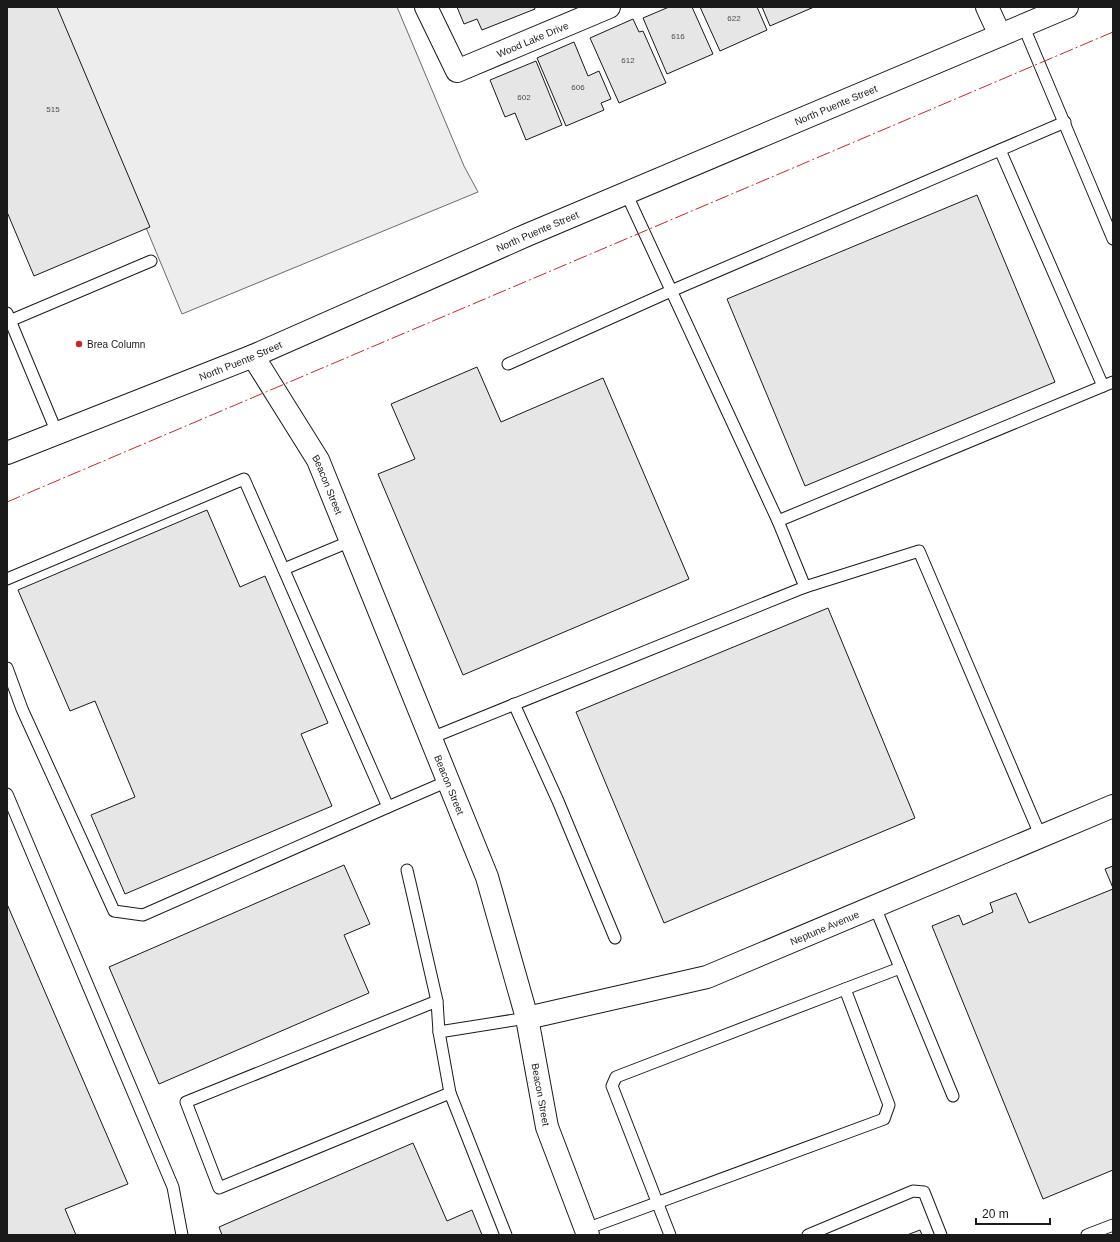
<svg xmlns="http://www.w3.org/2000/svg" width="1120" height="1242" font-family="Arial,sans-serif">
<rect width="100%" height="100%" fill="#fff"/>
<polygon fill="#ededed" stroke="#6a6a6a" points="54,7 397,7 464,166 478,192 182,314"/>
<g fill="#e6e6e6" stroke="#1a1a1a">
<polygon points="7,7 57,7 150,227 34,276 7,212"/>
<polygon points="457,7 534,7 535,9 482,30 477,19 464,24"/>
<polygon points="669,7 692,7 713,54 667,74 643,18"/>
<polygon points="700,7 757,7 767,30 720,51"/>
<polygon points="762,7 814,7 770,26"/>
<polygon points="633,19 639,32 643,31 666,83 619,103 590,38"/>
<polygon points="574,42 588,76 599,71 611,99 601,103 604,110 566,126 537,58"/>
<polygon points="536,61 562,125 526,140 515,113 505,117 490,80"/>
<polygon points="977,195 1055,382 805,486 727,299"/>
<polygon points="477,367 501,422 603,378 689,579 463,675 378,474 415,459 391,404"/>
<polygon points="207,510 240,587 265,576 328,723 301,734 332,806 125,894 91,815 135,797 95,701 70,711 18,590"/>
<polygon points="828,608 915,818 664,923 576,712"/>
<polygon points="344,865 370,924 344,935 369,993 159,1084 109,967"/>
<polygon points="1113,866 1113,888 1105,869"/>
<polygon points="1113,889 1113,1170 1043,1199 932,926 959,915 963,925 993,912 990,903 1016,893 1029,923"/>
<polygon points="7,904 128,1184 65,1209 76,1235 7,1235"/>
<polygon points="413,1143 447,1221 472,1210 482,1235 222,1235 219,1227"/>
<polygon points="920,1230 922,1235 907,1235"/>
</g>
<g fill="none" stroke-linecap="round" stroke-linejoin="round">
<g stroke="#1a1a1a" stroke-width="13">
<g id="service">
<polyline points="1023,25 1113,239"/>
<polyline points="1000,150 1103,386"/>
<polyline points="626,193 778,521 1113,382"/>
<polyline points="7,313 57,433"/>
<polyline points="7,322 151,261"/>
<polyline points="508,364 671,291 1065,122"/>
<polyline points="284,569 351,541"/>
<polyline points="7,579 244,479 388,807 448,781"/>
<polyline points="805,587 919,551 1041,837"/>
<polyline points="7,668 22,709 114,911 143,915 388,807"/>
<polyline points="514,704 558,801 615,938"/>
<polyline points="431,738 805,587 778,521"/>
<polyline points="7,794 173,1187 182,1235"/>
<polyline points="407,870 437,1001"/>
<polyline points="875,907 953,1096"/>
<polyline points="845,989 900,968"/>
<polyline points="439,1032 437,1001 186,1102 219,1188 450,1093"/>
<polyline points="586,1229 884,1119 889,1105 845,989 616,1077 612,1086 670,1235"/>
<polyline points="506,1235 450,1093 439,1032 527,1018"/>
<polyline points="808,1235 913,1191 924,1192 941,1235"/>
<polyline points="1087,1235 1113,1225"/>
</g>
</g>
<g stroke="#1a1a1a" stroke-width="24">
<g id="minor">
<path id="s1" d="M 426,7 L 457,71 L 609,7"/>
<polyline points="987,7 1000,35"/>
<path id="s2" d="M 253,356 L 318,460 L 487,877 L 527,1018 L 547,1127 L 588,1235"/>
<path id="s3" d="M 527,1018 L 707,977 L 1113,806"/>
</g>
</g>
<g stroke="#1a1a1a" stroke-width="24">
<g id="tertiary">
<path id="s4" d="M 7,453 L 253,356 L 527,235 L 1067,7"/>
</g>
</g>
<use href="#service" stroke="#fff" stroke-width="11"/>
<use href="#minor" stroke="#fff" stroke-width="22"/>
<use href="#tertiary" stroke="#fff" stroke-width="22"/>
<polyline stroke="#c62828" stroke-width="1" stroke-dasharray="14 3 2 3" stroke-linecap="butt" points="7,502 1113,32"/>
</g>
<circle fill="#c62828" stroke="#fff" stroke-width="1.5" cx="79" cy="344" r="4"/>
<g text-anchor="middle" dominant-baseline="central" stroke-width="3" stroke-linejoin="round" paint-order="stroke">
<g font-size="8" fill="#4d4d4d">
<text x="734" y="18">622</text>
<text x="678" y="36">616</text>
<text x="628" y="60">612</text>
<text x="578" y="87">606</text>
<text x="524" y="97">602</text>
<text x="53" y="109">515</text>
</g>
<g font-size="10" fill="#1a1a1a" stroke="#fff">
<text stroke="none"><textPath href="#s1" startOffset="153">Wood Lake Drive</textPath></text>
<text stroke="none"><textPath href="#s4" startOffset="899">North Puente Street</textPath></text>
<text stroke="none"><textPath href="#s4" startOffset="575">North Puente Street</textPath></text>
<text stroke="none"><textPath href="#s4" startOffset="251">North Puente Street</textPath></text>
<text stroke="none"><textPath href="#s2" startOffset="149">Beacon Street</textPath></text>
<text stroke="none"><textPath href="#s2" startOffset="473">Beacon Street</textPath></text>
<text stroke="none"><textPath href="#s3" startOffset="312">Neptune Avenue</textPath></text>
<text stroke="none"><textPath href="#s2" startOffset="797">Beacon Street</textPath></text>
</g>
<g font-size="10" fill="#1a1a1a" stroke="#fff" text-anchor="start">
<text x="87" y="344">Brea Column</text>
</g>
</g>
<rect width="1120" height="1242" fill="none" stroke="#1a1a1a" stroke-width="16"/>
<path d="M976 1218v6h74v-6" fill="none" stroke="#1a1a1a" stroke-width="2"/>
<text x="982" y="1218" font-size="12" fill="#1a1a1a" stroke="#ffffff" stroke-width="3" paint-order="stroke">20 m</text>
</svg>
